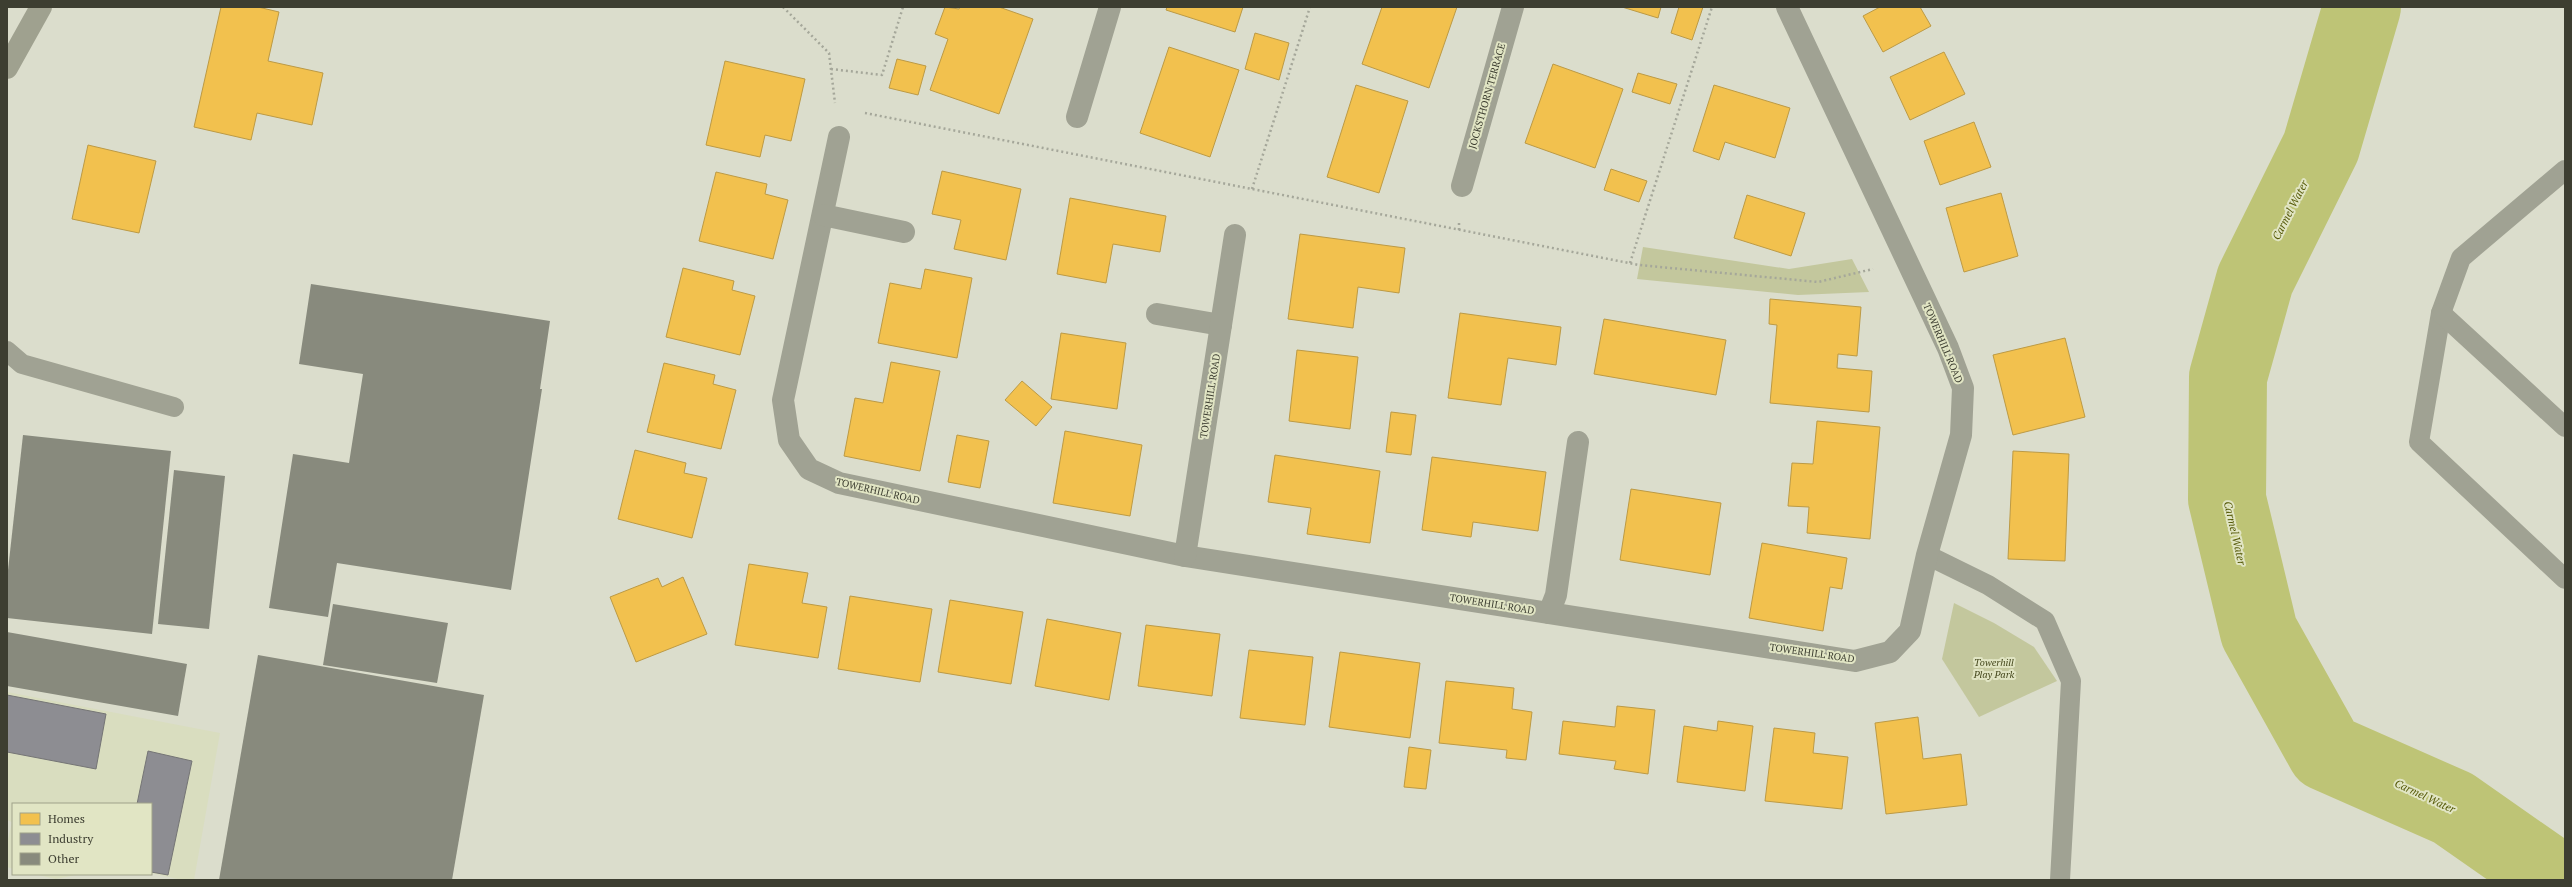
<svg xmlns="http://www.w3.org/2000/svg" width="2572" height="887" font-family="'PT Serif',serif">
<rect width="100%" height="100%" fill="#dbddcc"/>
<g fill="#d9ddbf">
<polygon points="7,692 220,733 194,880 182,880 151,873 151,804 13,804 13,869 7,867 7,844 12,822 7,820"/>
<polygon points="34,874 81,874 56,879"/>
</g>
<g fill="#c3c79d">
<polygon points="1643,247 1789,269 1852,259 1869,292 1798,295 1637,279"/>
<polygon points="1954,603 1994,623 2034,647 2057,681 1979,717 1942,659"/>
</g>
<g fill="#f2c14e" stroke="#bc9a45">
<polygon points="221,7 258,7 279,12 268,61 323,73 312,125 257,113 251,140 194,127"/>
<polygon points="945,7 959,9 960,7 999,7 1033,19 999,114 930,90 948,39 935,34"/>
<polygon points="1167,7 1243,7 1235,32 1166,10"/>
<polygon points="1382,7 1457,7 1429,88 1362,64"/>
<polygon points="1622,7 1661,7 1658,18"/>
<polygon points="1679,7 1703,7 1692,40 1671,33"/>
<polygon points="1880,7 1920,7 1931,26 1883,52 1863,16"/>
<polygon points="1255,33 1289,43 1279,80 1245,69"/>
<polygon points="1169,47 1239,70 1210,157 1140,133"/>
<polygon points="1944,52 1965,94 1910,120 1890,77"/>
<polygon points="897,59 926,66 918,95 889,88"/>
<polygon points="725,61 805,79 791,141 765,135 760,157 706,145"/>
<polygon points="1553,64 1623,89 1595,168 1525,143"/>
<polygon points="1638,73 1677,84 1670,104 1632,92"/>
<polygon points="1356,85 1408,101 1379,193 1327,177"/>
<polygon points="1714,85 1790,108 1775,158 1725,142 1719,160 1693,151"/>
<polygon points="1974,122 1991,167 1940,185 1924,141"/>
<polygon points="88,145 156,161 139,233 72,219"/>
<polygon points="1611,169 1647,181 1639,202 1604,190"/>
<polygon points="942,171 1021,189 1006,260 954,249 961,220 932,214"/>
<polygon points="716,172 767,184 765,194 788,200 773,259 699,241"/>
<polygon points="2001,193 2018,256 1964,272 1946,208"/>
<polygon points="1747,195 1805,213 1791,256 1734,238"/>
<polygon points="1070,198 1166,216 1160,252 1113,244 1106,283 1057,274"/>
<polygon points="1300,234 1405,248 1399,293 1358,287 1353,328 1288,319"/>
<polygon points="683,268 734,281 732,290 755,296 740,355 666,337"/>
<polygon points="925,269 972,278 957,358 878,343 890,283 921,289"/>
<polygon points="1770,299 1861,307 1857,356 1838,354 1837,368 1872,371 1869,412 1770,403 1777,325 1769,324"/>
<polygon points="1460,313 1561,327 1556,365 1508,358 1501,405 1448,398"/>
<polygon points="1604,319 1726,340 1716,395 1594,374"/>
<polygon points="1061,333 1126,343 1117,409 1051,399"/>
<polygon points="2065,338 2085,417 2013,435 1993,355"/>
<polygon points="1297,350 1358,357 1350,429 1289,421"/>
<polygon points="891,362 940,371 920,471 844,456 855,398 883,403"/>
<polygon points="664,363 715,375 713,384 736,390 721,449 647,432"/>
<polygon points="1022,381 1052,407 1036,426 1005,400"/>
<polygon points="1391,412 1416,415 1411,455 1386,452"/>
<polygon points="1817,421 1880,427 1870,539 1807,533 1809,507 1788,506 1792,463 1813,464"/>
<polygon points="1065,431 1142,445 1130,516 1053,503"/>
<polygon points="957,435 989,441 980,488 948,482"/>
<polygon points="635,450 686,463 684,473 707,478 692,538 618,519"/>
<polygon points="2013,451 2069,454 2065,561 2008,559"/>
<polygon points="1275,455 1380,471 1370,543 1307,534 1311,508 1268,502"/>
<polygon points="1432,457 1546,472 1538,531 1473,522 1471,537 1422,530"/>
<polygon points="1631,489 1721,503 1710,575 1620,560"/>
<polygon points="1762,543 1847,558 1842,589 1830,587 1823,631 1749,618"/>
<polygon points="749,564 808,573 802,603 827,607 818,658 735,645"/>
<polygon points="683,577 707,634 636,662 610,597 658,578 662,587"/>
<polygon points="850,596 932,609 920,682 838,669"/>
<polygon points="950,600 1023,612 1011,684 938,672"/>
<polygon points="1047,619 1121,633 1109,700 1035,686"/>
<polygon points="1146,625 1220,634 1212,696 1138,686"/>
<polygon points="1249,650 1313,657 1305,725 1240,718"/>
<polygon points="1340,652 1420,663 1410,738 1329,727"/>
<polygon points="1446,681 1514,688 1512,709 1532,712 1526,760 1506,758 1507,750 1439,743"/>
<polygon points="1617,706 1655,710 1648,774 1614,769 1616,761 1559,754 1563,721 1615,727"/>
<polygon points="1918,717 1923,759 1961,754 1967,805 1886,814 1875,723"/>
<polygon points="1718,721 1753,726 1745,791 1677,782 1684,726 1717,731"/>
<polygon points="1774,728 1815,733 1813,753 1848,757 1842,809 1765,801"/>
<polygon points="1409,747 1431,750 1426,789 1404,787"/>
</g>
<g fill="#8d8d92" stroke="#757575">
<polygon points="7,695 106,714 96,769 7,752"/>
<polygon points="148,751 192,761 168,875 151,872 151,804 137,804"/>
</g>
<g fill="none" stroke-linecap="round" stroke-linejoin="round">
<polyline stroke="#bec476" stroke-width="78" points="2362,7 2321,147 2255,280 2228,377 2227,499 2259,632 2326,752 2453,808 2556,880"/>
</g>
<g fill="#888a7d">
<polygon points="311,284 550,321 540,389 542,389 511,590 337,563 328,617 269,608 293,454 349,463 363,374 299,364"/>
<polygon points="23,435 171,451 152,634 7,618 7,579"/>
<polygon points="174,470 225,476 209,629 158,624"/>
<polygon points="333,604 448,623 437,683 323,665"/>
<polygon points="7,632 187,664 178,716 7,686"/>
<polygon points="258,655 484,695 452,880 219,880"/>
</g>
<g fill="none" stroke-linecap="round" stroke-linejoin="round">
<g stroke="#a5a79a" stroke-width="2.5" stroke-dasharray="2 3" stroke-linecap="butt">
<polyline points="783,7 829,53 835,103"/>
<polyline points="831,69 882,75 903,7"/>
<polyline points="865,113 1639,265 1818,282 1873,269"/>
<polyline points="1252,189 1310,7"/>
<polyline points="1459,230 1459,220"/>
<polyline points="1630,263 1712,7"/>
</g>
<g stroke="#a0a293" stroke-width="20">
<polyline points="2565,170 2461,258 2441,313 2419,442 2565,579"/>
<polyline points="2441,313 2565,427"/>
<polyline points="7,351 22,364 174,407"/>
<polyline points="1927,555 1988,585 2045,621 2071,681 2060,880"/>
</g>
<g stroke="#a0a293" stroke-width="22">
<polyline points="1077,117 1110,7"/>
<polyline points="839,137 783,400 789,440 809,469 839,483 1185,556 1855,661 1890,652 1910,631 1927,555 1961,435 1963,388 1948,348 1787,7"/>
<polyline points="1462,186 1513,7"/>
<polyline points="823,215 904,232"/>
<polyline points="1157,314 1221,325"/>
<polyline points="1185,556 1235,235"/>
<polyline points="1549,613 1556,595 1578,442"/>
</g>
<polyline stroke="#9fa18f" stroke-width="22" points="7,68 41,7"/>
</g>
<g text-anchor="middle" dominant-baseline="central" stroke-width="4" stroke-linejoin="round" paint-order="stroke">
<g font-size="10" fill="#3d3e31" stroke="#e1e5c4">
<text transform="translate(1487 96) rotate(-74)">JOCKSTHORN TERRACE</text>
<text transform="translate(1943 343) rotate(67)">TOWERHILL ROAD</text>
<text transform="translate(1210 396) rotate(-81)">TOWERHILL ROAD</text>
<text transform="translate(878 491) rotate(13)">TOWERHILL ROAD</text>
<text transform="translate(1492 604) rotate(9)">TOWERHILL ROAD</text>
<text transform="translate(1812 653) rotate(8)">TOWERHILL ROAD</text>
</g>
<g font-size="10" font-style="italic" fill="#46491e" stroke="#e1e5c4">
<text x="1994" y="662">Towerhill<tspan x="1994" dy="12">Play Park</tspan></text>
</g>
<g font-size="11" font-style="italic" fill="#545806" stroke="#e1e5c4">
<text transform="translate(2290 210) rotate(-63)">Carmel Water</text>
<text transform="translate(2235 533) rotate(77)">Carmel Water</text>
<text transform="translate(2425 796) rotate(25)">Carmel Water</text>
</g>
</g>
<rect width="2572" height="887" fill="none" stroke="#3d3e31" stroke-width="16"/>
<rect x="12" y="803" width="140" height="72" fill="#e1e5c4" stroke="#9fa289"/>
<rect x="20" y="813" width="20" height="12" fill="#f2c14e" stroke="#9fa289"/>
<text x="48" y="823" font-size="12" fill="#3d3e31">Homes</text>
<rect x="20" y="833" width="20" height="12" fill="#8d8d92" stroke="#9fa289"/>
<text x="48" y="843" font-size="12" fill="#3d3e31">Industry</text>
<rect x="20" y="853" width="20" height="12" fill="#888a7d" stroke="#9fa289"/>
<text x="48" y="863" font-size="12" fill="#3d3e31">Other</text>
</svg>
